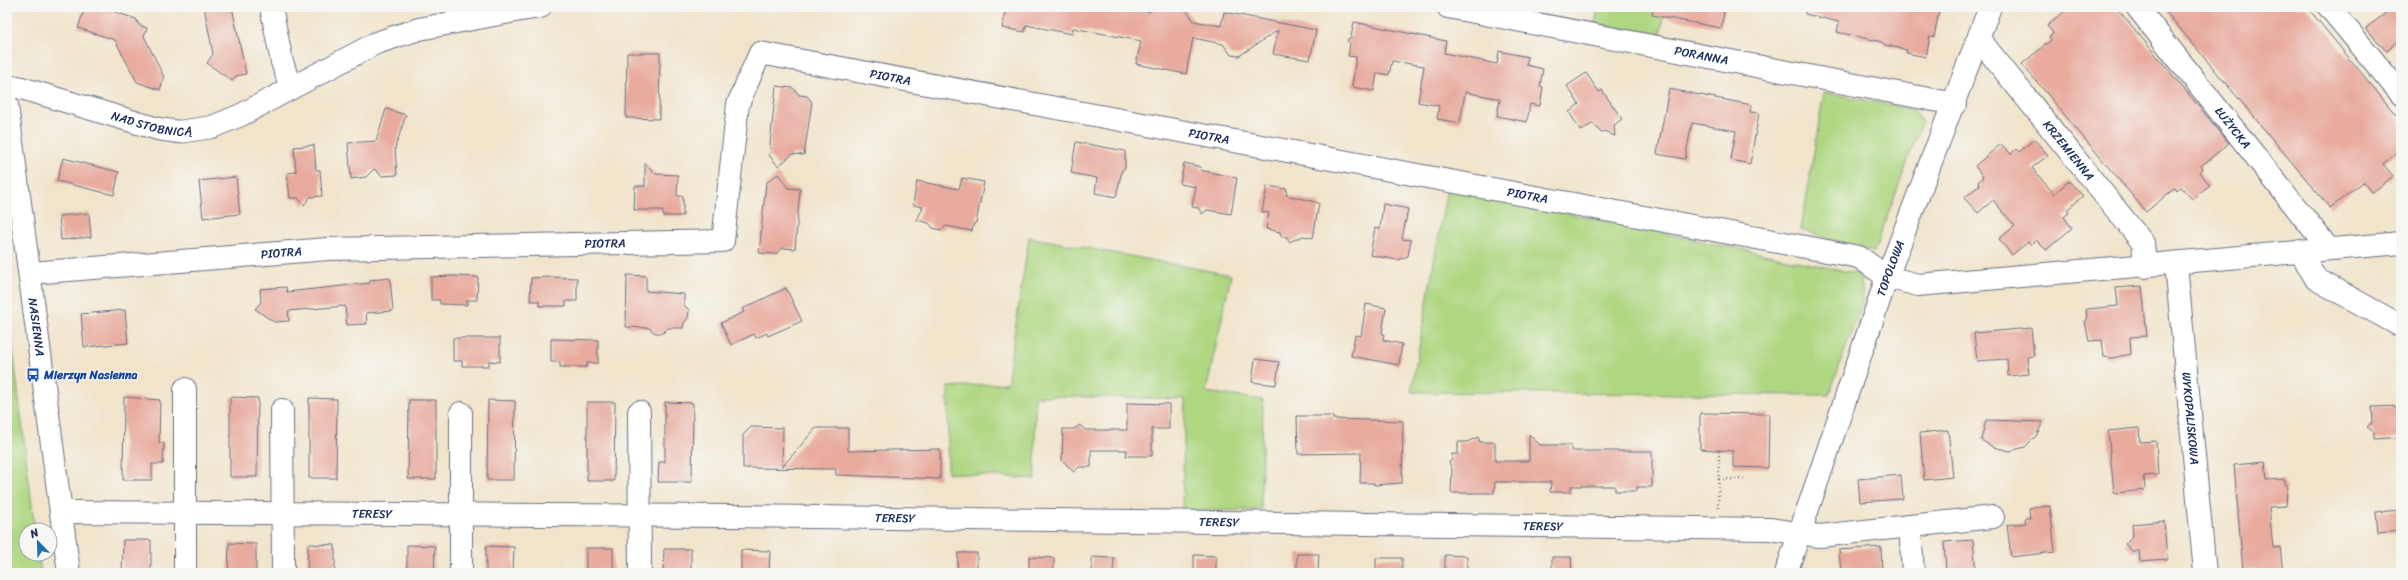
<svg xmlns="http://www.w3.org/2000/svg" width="2408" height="580" font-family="Sriracha,sans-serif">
<rect width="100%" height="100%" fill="#f6f6f2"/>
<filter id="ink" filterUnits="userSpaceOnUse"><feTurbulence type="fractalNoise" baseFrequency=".025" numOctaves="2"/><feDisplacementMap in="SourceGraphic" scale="8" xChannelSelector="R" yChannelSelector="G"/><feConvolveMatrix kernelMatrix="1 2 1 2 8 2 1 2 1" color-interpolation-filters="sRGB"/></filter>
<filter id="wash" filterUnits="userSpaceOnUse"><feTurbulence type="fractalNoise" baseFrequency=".012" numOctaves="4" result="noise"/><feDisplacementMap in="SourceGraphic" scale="16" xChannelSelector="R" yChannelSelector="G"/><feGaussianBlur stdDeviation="0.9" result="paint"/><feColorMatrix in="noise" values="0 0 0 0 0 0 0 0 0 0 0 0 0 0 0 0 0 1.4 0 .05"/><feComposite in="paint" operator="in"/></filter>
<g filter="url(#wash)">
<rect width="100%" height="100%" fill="#f1e4cb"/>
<g fill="#afd782" stroke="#658370">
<polygon points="1598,7 1666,7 1660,36 1595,24"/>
<polygon points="1824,92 1914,110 1922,122 1874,252 1801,230"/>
<polygon points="1447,188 1859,274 1864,298 1829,395 1411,392"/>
<polygon points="1029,237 1231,275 1206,392 1263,400 1261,510 1182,511 1185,399 1035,396 1035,479 948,473 948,387 1007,383"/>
<polygon points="7,301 35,530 26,530 26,554 38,554 41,573 7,573"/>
</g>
<g id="blocks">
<g fill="#e8ab9e">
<polygon points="85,7 100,7 136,19 139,25 147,28 144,36 164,77 160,90 137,82 115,40 78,28"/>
<polygon points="204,7 232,7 246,74 236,76 232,81 207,63 213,54"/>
<polygon points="1006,7 1116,7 1149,12 1157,7 1169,7 1186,10 1194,21 1221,26 1224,12 1316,30 1310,60 1273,54 1278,30 1239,56 1231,55 1223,44 1193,38 1186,74 1136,64 1141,41 1073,28 1072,34 1026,25 1025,32 1002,28"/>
<polygon points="1653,7 1725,7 1721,28 1652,15"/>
<polygon points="1806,7 1940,7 1934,37 1930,36 1926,57 1906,53 1907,50 1885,45 1882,42 1837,32 1839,22 1805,14"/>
<polygon points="2070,7 2116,7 2229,143 2201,166 2203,169 2199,172 2210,185 2192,199 2181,187 2177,191 2175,188 2146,212 2022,64 2051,40 2049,37 2053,33 2047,26"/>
<polygon points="2162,7 2307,7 2401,121 2401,149 2383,164 2393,176 2372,193 2363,182 2330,208"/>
<polygon points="2394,7 2401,7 2401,38 2386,51 2366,28"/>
<polygon points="1354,22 1446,41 1444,53 1497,64 1499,51 1528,57 1526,65 1543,69 1540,86 1543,87 1540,106 1530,104 1527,122 1497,116 1500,99 1465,92 1460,123 1437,119 1439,106 1418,102 1424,66 1392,61 1389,75 1377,73 1374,91 1352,87 1356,57 1348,56 1350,44 1347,40 1351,37"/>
<polygon points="627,53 660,53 659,119 626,118"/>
<polygon points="1586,73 1599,92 1602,90 1622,119 1614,125 1615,136 1604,131 1601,133 1593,123 1581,131 1569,112 1579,104 1567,86"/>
<polygon points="776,86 793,88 799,95 807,96 812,102 804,155 793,154 778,166 769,155"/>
<polygon points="1669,89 1752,105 1750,112 1759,113 1750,164 1731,160 1736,131 1692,123 1685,159 1657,154"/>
<polygon points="386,109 406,115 395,148 397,175 382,176 374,169 366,177 351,179 348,143 376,141"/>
<polygon points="2034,139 2048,155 2032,168 2054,194 2069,181 2083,196 2067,210 2069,213 2064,217 2072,228 2046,250 2036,240 2031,245 2028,242 2012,255 1999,239 2015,226 1993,200 1978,213 1964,198 1980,185 1978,182 1983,177 1975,166 2001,144 2011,154 2016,149 2019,152"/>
<polygon points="1076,142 1125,151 1125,168 1122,170 1116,197 1095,193 1097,178 1071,173"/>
<polygon points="314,145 316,170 320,170 322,196 310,197 304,205 298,198 290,198 287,173 296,172 294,147"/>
<polygon points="63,158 119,172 114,195 57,181"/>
<polygon points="645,163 656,174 678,175 677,196 683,196 683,216 663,216 663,210 634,210 635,186 645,186"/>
<polygon points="1184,163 1201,167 1200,170 1237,178 1231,214 1207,210 1202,214 1198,208 1192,207 1196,187 1180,184"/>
<polygon points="778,174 788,188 800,189 795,249 783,248 776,254 759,253 766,183"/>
<polygon points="236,177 240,214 203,218 199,181"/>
<polygon points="962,178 984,182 976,223 974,223 972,231 946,226 941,230 933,228 929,223 917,220 923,207 913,205 917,181 959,189"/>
<polygon points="1267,186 1287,189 1286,195 1319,203 1313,238 1303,236 1289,242 1287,237 1282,237 1280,232 1266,229 1269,213 1262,212"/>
<polygon points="1383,204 1408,209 1402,239 1411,240 1408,256 1398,260 1370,255 1375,228 1380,229"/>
<polygon points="89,213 91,237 61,240 59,216"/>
<polygon points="627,275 646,276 646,291 684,294 684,305 689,310 688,318 684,323 683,328 668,328 663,333 655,333 649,328 626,327"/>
<polygon points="453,276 478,277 477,300 467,300 467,305 440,304 440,300 431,300 431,277"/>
<polygon points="552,277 577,278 577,301 566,301 566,306 539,306 539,301 530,301 531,278"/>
<polygon points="390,278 393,311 366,313 367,324 347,325 345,306 288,311 289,321 274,322 255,309 261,302 260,289 286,287 287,292 370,283 370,280"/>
<polygon points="2142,286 2147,336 2130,337 2131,354 2112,358 2104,357 2102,340 2089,341 2085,322 2087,319 2086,309 2118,306 2116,288"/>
<polygon points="786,288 802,321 768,336 767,333 756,338 754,334 731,345 721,323 744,312 742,309"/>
<polygon points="1366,304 1386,308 1382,333 1384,334 1383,340 1402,344 1399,365 1351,356 1355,335 1361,336"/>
<polygon points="125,310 128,343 84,347 81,314"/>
<polygon points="2031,328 2034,356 2027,357 2029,374 2008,376 2007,359 1977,361 1974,333"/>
<polygon points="453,338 500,338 500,362 489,361 489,366 462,366 462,361 453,361"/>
<polygon points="551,339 598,340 598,363 587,363 587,367 560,367 560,362 551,362"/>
<polygon points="1255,359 1279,362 1276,385 1252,382"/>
<polygon points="124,397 160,400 159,443 164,443 163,464 152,464 152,480 123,480"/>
<polygon points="230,397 258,398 257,477 230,477"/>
<polygon points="309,398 337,399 336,478 309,478"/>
<polygon points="409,400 436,400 436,479 408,479"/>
<polygon points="488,400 515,401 514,480 487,480"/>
<polygon points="587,402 615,402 614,481 587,481"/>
<polygon points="665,402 693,403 692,482 658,482 659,462 665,462"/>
<polygon points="1127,403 1169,404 1169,429 1152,429 1152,456 1126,456 1127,450 1091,450 1091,467 1079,467 1074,472 1062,460 1063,429 1074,429 1080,425 1085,430 1127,430"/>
<polygon points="2401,406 2401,437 2374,439 2374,432 2367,427 2373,422 2372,407"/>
<polygon points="1700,413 1769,414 1768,468 1733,467 1733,451 1700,449"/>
<polygon points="1297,416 1333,416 1333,419 1403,421 1402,483 1374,485 1374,483 1360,483 1361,453 1298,454"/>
<polygon points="1986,420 2043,422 2036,436 2025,447 2010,451 1993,447 1981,440"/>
<polygon points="751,427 783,428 782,467 816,428 848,428 848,451 940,449 940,479 836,475 836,469 743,468 743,435"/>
<polygon points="2139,428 2140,442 2156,441 2158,475 2144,476 2145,490 2114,493 2108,431"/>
<polygon points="1948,430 1953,477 1924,480 1920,433"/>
<polygon points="1529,434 1540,445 1571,445 1571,451 1652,451 1652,487 1637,487 1637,491 1615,491 1615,486 1571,486 1571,492 1550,492 1551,482 1495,482 1494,493 1451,493 1452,470 1449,462 1452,460 1452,454 1458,454 1458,442 1467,442 1478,437 1480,442 1495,442 1495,461 1529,461"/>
<polygon points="2265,462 2267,480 2284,479 2284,484 2287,486 2286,506 2269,507 2273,548 2280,547 2283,573 2258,573 2258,570 2243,571 2234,465"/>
<polygon points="1901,475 1903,499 1860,502 1858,479"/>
<polygon points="2050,506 2055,552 2011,557 2007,525 2026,523 2025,518 2030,518 2029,508"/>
<polygon points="2401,510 2401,531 2378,533 2376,512"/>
<polygon points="2164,521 2167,559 2140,561 2139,551 2132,551 2125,544 2133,535 2132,524"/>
<polygon points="123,540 151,540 151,573 122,573"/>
<polygon points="1973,540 1976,573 1951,573 1951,570 1946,570 1944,542"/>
<polygon points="229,543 256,544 256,573 228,573"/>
<polygon points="308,544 335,545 335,573 307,573"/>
<polygon points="407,545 435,546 434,573 407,573"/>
<polygon points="486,546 514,547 513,573 486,573"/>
<polygon points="1881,547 1882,573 1841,573 1839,550"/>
<rect x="586" y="548" width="27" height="25"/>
<polygon points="664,549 691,549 691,573 663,573"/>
<polygon points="741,550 770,551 769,573 741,573"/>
<polygon points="958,553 977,553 977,573 957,573"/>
<polygon points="1297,554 1319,554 1318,571 1297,571"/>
<polygon points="1194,555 1216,556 1216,573 1194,573"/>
<polygon points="1445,555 1467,556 1467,573 1445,573"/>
<polygon points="1029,557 1054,558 1054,573 1029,573"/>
<polygon points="1092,557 1114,558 1113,573 1092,573"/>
<polygon points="1552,557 1571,557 1572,573 1552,573"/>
<rect x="1376" y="558" width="26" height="15"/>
</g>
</g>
</g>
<g filter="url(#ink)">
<use href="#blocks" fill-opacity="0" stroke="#666e84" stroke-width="1"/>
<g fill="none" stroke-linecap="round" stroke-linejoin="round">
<g stroke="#666e84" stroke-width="24">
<g id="minor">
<polyline points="271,7 282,62 291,88"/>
<path id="s1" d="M 1448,7 L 1955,104"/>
<path id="s2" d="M 2137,7 L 2329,249"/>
<polyline points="2329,7 2401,94"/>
<polyline points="515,11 540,7"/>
<path id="s3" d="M 1979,39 L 2143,243 L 2145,267"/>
<path id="s4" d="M 7,88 L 18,87 L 158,129 L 179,132 L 212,127 L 241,115 L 376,43 L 419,29 L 515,11 L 515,7"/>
<polyline points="2300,251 2316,279 2401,326"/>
<path id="s5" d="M 2176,264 L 2205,573"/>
<path id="s6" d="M 31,273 L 328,249 L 723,241 L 738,104 L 760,53 L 1859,257 L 1887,277 L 1918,285 L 2401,243"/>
<polyline points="185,389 185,573"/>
<polyline points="282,410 283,573"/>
<polyline points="639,412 640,573"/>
<polyline points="461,413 461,573"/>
<path id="s7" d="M 61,512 L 730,516 L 1769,529 L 1820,536 L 1910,526 L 1913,573"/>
<polyline points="1910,526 1993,517"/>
<path id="s8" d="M 1786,573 L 1887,277 L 1990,7"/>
</g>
</g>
<g stroke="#666e84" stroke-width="24">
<g id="tertiary">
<path id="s9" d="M 7,105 L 69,573"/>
</g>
</g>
<g stroke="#666e84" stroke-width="2.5" stroke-dasharray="1 3" stroke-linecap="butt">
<polyline points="1719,479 1745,479"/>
<polyline points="1718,508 1719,451"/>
</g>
<use href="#minor" stroke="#fff" stroke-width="22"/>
<use href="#tertiary" stroke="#fff" stroke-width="22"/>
</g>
</g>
<defs>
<g id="bus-bare" transform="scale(1.08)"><path d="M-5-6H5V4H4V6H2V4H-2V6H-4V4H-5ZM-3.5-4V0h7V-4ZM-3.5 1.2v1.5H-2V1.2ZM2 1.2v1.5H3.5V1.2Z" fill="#1a4fb4" stroke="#f6f6f2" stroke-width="2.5" paint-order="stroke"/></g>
</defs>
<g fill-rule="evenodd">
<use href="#bus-bare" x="33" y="375"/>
</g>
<g text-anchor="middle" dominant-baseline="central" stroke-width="3" stroke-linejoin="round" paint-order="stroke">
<g font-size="12" fill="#1b2f5e" stroke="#f6f6f2">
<text stroke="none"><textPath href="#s1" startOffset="258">PORANNA</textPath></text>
<text stroke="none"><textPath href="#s6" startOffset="1019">PIOTRA</textPath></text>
<text stroke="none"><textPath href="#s4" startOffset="150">NAD STOBNICĄ</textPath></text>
<text stroke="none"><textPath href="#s2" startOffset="154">ŁUŻYCKA</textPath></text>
<text stroke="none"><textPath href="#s6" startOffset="1343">PIOTRA</textPath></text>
<text stroke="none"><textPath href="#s3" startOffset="143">KRZEMIENNA</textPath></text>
<text stroke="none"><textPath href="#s6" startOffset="1667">PIOTRA</textPath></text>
<text stroke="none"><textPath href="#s6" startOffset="575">PIOTRA</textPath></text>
<text stroke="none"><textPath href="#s6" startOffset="251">PIOTRA</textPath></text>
<text stroke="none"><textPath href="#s8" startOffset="322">TOPOLOWA</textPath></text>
<text stroke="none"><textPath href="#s9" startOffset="224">NASIENNA</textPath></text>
<text stroke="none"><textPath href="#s5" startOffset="155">WYKOPALISKOWA</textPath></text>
<text stroke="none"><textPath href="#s7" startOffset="311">TERESY</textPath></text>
<text stroke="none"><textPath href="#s7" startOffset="834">TERESY</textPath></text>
<text stroke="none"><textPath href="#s7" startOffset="1158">TERESY</textPath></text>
<text stroke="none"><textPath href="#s7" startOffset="1482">TERESY</textPath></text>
</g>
<g font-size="12" font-weight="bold" fill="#164399" stroke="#f6f6f2" text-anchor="start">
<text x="44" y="375">Mierzyn Nasienna</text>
</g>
</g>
<rect width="2408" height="580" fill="none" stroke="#f6f6f2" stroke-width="24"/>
<g transform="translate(38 542) rotate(337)"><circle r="19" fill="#f6f6f2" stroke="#9ea6b7"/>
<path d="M0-3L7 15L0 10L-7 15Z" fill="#1f6fb2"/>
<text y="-6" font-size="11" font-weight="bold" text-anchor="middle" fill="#1b2f5e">N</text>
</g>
</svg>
